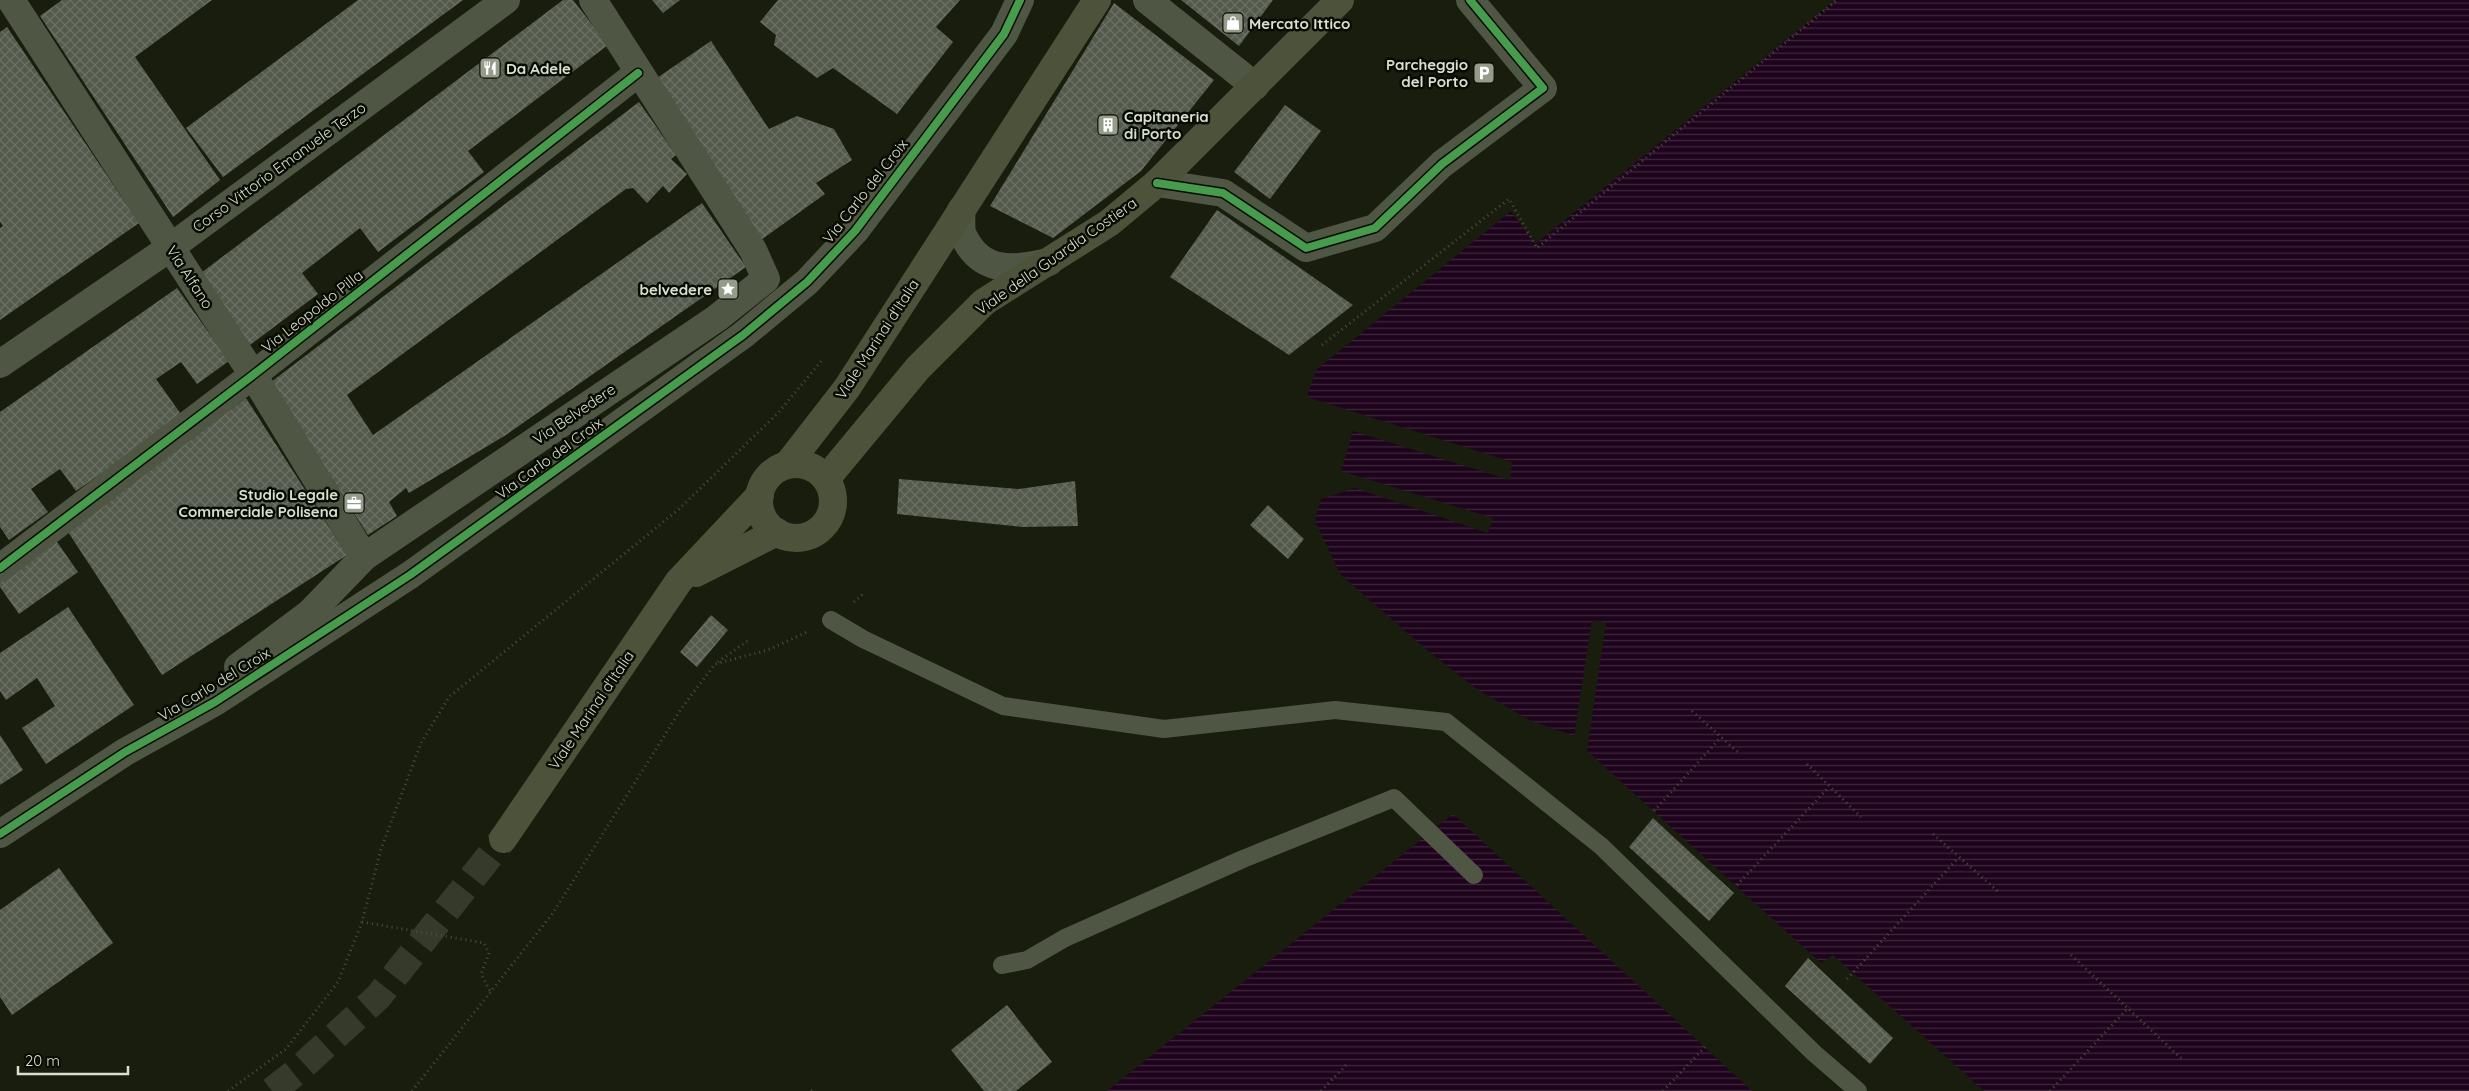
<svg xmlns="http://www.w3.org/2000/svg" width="2469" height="1091" font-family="Quicksand,sans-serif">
<defs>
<pattern id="water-rules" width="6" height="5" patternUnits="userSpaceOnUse" patternTransform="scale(1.25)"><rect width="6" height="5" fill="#1e031c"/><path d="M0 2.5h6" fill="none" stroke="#3e273c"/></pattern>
<pattern id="building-cross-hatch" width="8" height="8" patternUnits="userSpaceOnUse" patternTransform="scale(1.25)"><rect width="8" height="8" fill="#545a4c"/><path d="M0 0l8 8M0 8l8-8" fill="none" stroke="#6c7165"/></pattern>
</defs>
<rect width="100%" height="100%" fill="#181d0d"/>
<g fill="url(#water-rules)">
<polygon points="1835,0 2469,0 2469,1091 1984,1091 1833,955 1821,963 1587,751 1606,623 1592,620 1574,736 1531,721 1478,690 1428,651 1340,574 1315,521 1321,499 1355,488 1488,533 1493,518 1341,471 1353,431 1510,480 1512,462 1307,397 1316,370 1511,211 1535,244"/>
<polygon points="1453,814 1752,1091 1107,1091"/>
</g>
<g fill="url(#building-cross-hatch)">
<polygon points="62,0 212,0 135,57 220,180 173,217 40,16"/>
<polygon points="358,0 463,0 223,177 186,128"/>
<polygon points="563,0 573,0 608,45 468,151 484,172 378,252 360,228 302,273 318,294 250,345 197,276"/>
<polygon points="652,0 680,0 663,13"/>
<polygon points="778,0 960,0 936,27 953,42 897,114 833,68 817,78 774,45 776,35 760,22"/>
<polygon points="1181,0 1273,0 1239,46"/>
<polygon points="1114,3 1214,80 1141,171 1053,238 990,206"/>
<polygon points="7,27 139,223 0,320 0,228 3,226 0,222 0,32"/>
<polygon points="711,41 769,129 797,116 834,129 852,160 816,183 825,194 758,242 654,80"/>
<polygon points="639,102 676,155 671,159 687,174 669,193 663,186 647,203 633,188 626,189 347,395 373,435 702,203 746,267 506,435 409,493 406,488 389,502 397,516 368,535 271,382"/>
<polygon points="1285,105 1321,131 1270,199 1234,172"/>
<polygon points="1217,210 1353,305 1289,355 1170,277"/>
<polygon points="177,288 229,361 197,384 181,362 156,379 183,417 76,491 60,469 31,489 48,512 9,540 0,527 0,412"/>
<polygon points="246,398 347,555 162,675 68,532"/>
<polygon points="899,479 1019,489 1075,481 1078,526 1023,527 897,514"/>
<polygon points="1268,505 1304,539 1288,559 1250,525"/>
<polygon points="55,539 78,572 19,614 0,587 0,578"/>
<polygon points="68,607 134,705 46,764 22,728 55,706 37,678 6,700 0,691 0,653"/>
<polygon points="711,615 728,630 697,667 680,652"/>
<polygon points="0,735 23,770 0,785"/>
<polygon points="1653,818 1734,893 1709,921 1629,847"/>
<polygon points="59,868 113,943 12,1015 0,997 0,910"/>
<polygon points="1808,958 1893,1038 1870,1064 1785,986"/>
<polygon points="1007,1005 1052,1062 1016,1091 984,1091 951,1050"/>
</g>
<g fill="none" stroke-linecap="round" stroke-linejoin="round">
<polyline stroke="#353a2a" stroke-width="28" stroke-dasharray="28 14" stroke-linecap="butt" points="272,1091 296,1072 378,997 503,839"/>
<g stroke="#494e3e" stroke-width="3" stroke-dasharray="1 4" stroke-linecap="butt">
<polyline points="1322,345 1509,199 1537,248 1837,0"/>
<polyline points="854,602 863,594"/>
<polyline points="718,662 750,639"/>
<polyline points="1692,711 1740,754"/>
<polyline points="1807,764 1861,817"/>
<polyline points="1654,811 1721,737"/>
<polyline points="1933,834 2000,893"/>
<polyline points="1737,885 1829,787"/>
<polyline points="362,922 484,943 489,953 481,974 491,993"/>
<polyline points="2071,955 2183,1060"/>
<polyline points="1847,979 1958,858"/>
<polyline points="811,1090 812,1091"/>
<polyline points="228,1091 286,1049 338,982 362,922 381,849 421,743 449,697 679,509 778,413 823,359"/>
<polyline points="412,1091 553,913 683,706 715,664 768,650 807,632"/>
<polyline points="1321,1091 1348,1063"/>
<polyline points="1663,1091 1705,1047"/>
<polyline points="2050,1091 2129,1007"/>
</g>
<g stroke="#505644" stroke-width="18">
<polyline points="831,620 863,639 1003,706 1164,729 1335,710 1446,722 1601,846 1814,1053 1858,1091"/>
<polyline points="1002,965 1027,960 1065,938 1243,859 1394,798 1474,875"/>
</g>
<g stroke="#505644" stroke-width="28">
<polyline points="11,0 253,375 364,557"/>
<polyline points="1147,0 1255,86"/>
<polyline points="1157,183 1223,193 1306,248 1375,228 1442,164 1543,88 1470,0"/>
<path d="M 961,210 C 962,218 960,231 964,237 C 982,274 1015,270 1049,262"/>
<polyline points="0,364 171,247 506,0"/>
<polyline points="0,568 253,375 638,73"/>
<polyline points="238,667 310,613 364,557 717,318 766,279 753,250 593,0"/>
<polyline points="0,834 125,752 215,702 410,575 743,335 807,282 855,231 1004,34 1020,0"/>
</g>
<g stroke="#4c533a" stroke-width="28">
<polyline points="788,464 847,388 1097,0"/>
<circle cx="796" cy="501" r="37"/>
<polyline points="826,479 918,368 984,302 1109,223 1157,183 1340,0"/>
<polyline points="696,573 777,532"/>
<polyline points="503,839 679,581 760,495"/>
</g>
<g stroke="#070b02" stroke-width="11">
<g id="cycleway">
<polyline points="1157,183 1223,193 1306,248 1375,228 1442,164 1543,88 1470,0"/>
<polyline points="0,568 253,375 638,73"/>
<polyline points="0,834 125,752 215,702 410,575 743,335 807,282 855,231 1004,34 1020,0"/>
</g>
</g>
<use href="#cycleway" stroke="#469c4c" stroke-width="8"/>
</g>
<defs>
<g id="shop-square" transform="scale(1.125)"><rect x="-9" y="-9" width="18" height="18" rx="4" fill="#959c8b" stroke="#070b02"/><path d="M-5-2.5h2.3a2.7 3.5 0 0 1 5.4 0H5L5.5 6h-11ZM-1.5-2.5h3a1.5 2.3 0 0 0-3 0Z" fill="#fff"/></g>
<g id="restaurant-square" transform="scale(1.125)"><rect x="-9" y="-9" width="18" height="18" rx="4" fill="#959c8b" stroke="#070b02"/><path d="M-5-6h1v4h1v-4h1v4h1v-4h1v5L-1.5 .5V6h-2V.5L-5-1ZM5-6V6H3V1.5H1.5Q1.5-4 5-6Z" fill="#fff"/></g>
<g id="parking-square" transform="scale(1.125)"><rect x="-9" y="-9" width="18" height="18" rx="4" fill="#959c8b" stroke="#070b02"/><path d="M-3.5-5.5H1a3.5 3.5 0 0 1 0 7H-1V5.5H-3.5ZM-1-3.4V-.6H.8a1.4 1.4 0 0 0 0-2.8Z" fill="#fff"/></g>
<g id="building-square" transform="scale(1.125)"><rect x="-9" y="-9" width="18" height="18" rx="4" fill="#959c8b" stroke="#070b02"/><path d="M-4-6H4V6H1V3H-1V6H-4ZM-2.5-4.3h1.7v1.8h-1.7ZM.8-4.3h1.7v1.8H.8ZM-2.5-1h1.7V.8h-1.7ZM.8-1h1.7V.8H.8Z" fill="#fff"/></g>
<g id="sight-square" transform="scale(1.125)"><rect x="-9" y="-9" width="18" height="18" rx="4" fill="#959c8b" stroke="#070b02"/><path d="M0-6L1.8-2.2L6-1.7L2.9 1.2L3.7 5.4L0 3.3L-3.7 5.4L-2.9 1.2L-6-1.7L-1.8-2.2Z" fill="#fff"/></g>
<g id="office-square" transform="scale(1.125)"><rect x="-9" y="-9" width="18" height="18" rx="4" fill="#959c8b" stroke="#070b02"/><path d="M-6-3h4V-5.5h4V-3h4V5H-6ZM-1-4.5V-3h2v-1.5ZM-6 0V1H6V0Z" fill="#fff"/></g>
</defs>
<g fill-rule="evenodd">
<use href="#shop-square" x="1233" y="23"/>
<use href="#restaurant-square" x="490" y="68"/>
<use href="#parking-square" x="1484" y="73"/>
<use href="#building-square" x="1108" y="125"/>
<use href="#sight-square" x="728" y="289"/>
<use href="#office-square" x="354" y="503"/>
</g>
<g text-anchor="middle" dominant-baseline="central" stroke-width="5" stroke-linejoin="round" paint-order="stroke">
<g font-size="15" font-weight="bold" fill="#d9e0cf" stroke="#070b02" text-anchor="start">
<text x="1249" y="23">Mercato Ittico</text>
<text x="1468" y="64" text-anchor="end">Parcheggio<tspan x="1468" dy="17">del Porto</tspan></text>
<text x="506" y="68">Da Adele</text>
<text x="1124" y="116">Capitaneria<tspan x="1124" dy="17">di Porto</tspan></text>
<text x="712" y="289" text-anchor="end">belvedere</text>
<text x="338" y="494" text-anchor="end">Studio Legale<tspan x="338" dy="17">Commerciale Polisena</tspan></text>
</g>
<g font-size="15" fill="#d9e0cf" stroke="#070b02">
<text transform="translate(279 167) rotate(-36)">Corso Vittorio Emanuele Terzo</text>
<text transform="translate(865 191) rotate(-52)">Via Carlo del Croix</text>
<text transform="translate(1056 256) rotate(-35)">Viale della Guardia Costiera</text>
<text transform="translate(190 277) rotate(57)">Via Alfano</text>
<text transform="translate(312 311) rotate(-38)">Via Leopoldo Pilla</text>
<text transform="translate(877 339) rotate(-57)">Viale Marinai d'Italia</text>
<text transform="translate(574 414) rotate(-34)">Via Belvedere</text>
<text transform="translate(549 458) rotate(-36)">Via Carlo del Croix</text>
<text transform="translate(214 684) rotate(-31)">Via Carlo del Croix</text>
<text transform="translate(591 710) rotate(-56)">Viale Marinai d'Italia</text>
</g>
</g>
<path d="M18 1066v8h110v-8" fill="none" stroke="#d9e0cf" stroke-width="2.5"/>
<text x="25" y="1066" font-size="15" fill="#d9e0cf" stroke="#070b02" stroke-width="4" paint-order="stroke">20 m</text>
</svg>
